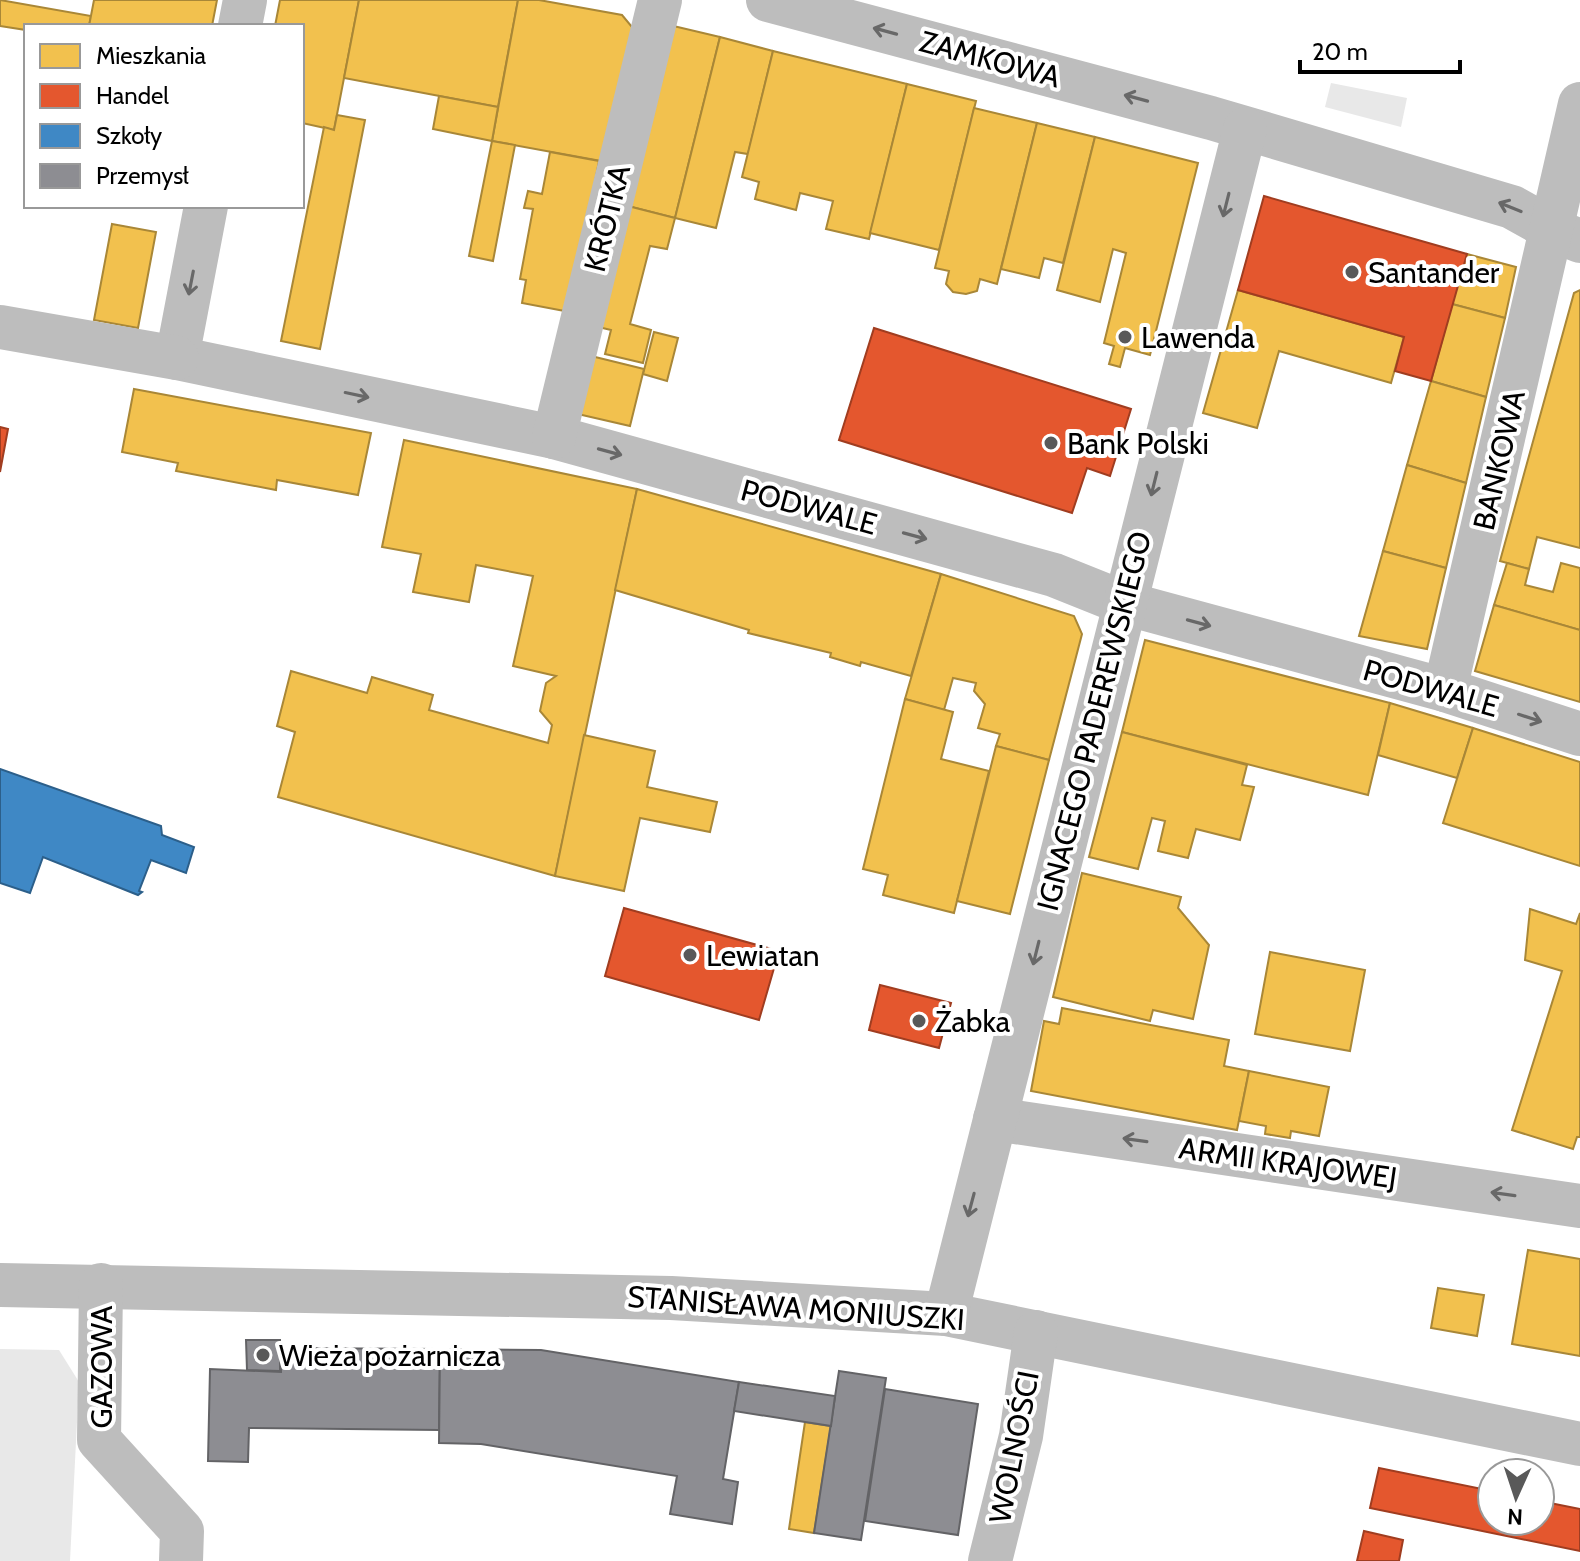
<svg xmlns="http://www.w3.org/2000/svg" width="1580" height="1561" font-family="Cabin,sans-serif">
<rect width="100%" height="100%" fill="#fff"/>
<g fill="#e8e8e8">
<polygon points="1331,83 1407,98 1401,127 1325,107"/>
<polygon points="0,1349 59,1350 79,1382 70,1561 0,1561"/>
</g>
<g fill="#f2c14e" stroke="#a98737" stroke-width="2">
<polygon points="0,0 91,16 89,26 26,26 26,30 0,26"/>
<polygon points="94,0 217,0 212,26 89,26"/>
<polygon points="280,0 359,0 334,130 302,123 302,26 275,26"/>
<polygon points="359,0 518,0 498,107 344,78"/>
<polygon points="518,0 539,0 622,15 637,33 612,163 492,141"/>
<polygon points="665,24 720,37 675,218 620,204"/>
<polygon points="720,37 773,51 748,154 735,152 716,228 675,218"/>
<polygon points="773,51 907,84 869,239 826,229 833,201 800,193 796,210 755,199 759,182 742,177"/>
<polygon points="907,84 976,101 939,250 870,233"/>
<polygon points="439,96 498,107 492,141 433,129"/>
<polygon points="974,108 1037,123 997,284 980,279 977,291 966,294 953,292 946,284 949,271 935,268"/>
<polygon points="337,115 365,120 320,349 281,341 324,127 334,130"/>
<polygon points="1037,123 1095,137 1063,263 1044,258 1039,278 1001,269"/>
<polygon points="1095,137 1198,163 1150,355 1125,348 1120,367 1109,364 1114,346 1104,343 1126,253 1113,249 1100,302 1057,290"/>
<polygon points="492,141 515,145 493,261 469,256"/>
<polygon points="550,152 599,161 570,312 522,303 526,280 520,279 533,209 524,208 528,191 542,194"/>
<polygon points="620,204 675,218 667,249 650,246 630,324 651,330 643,363 605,354 611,330 590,325"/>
<polygon points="112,224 156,232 138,328 94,320"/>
<polygon points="1467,254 1516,267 1505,318 1452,304"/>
<polygon points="1238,290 1404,337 1391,383 1279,351 1257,428 1203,413"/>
<polygon points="1580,290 1580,548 1537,537 1529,569 1500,561 1574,293"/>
<polygon points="1452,304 1505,318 1486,397 1431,381"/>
<polygon points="654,332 678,338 667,381 643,374"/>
<polygon points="583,354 644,369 630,426 569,412"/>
<polygon points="1431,381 1486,397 1466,483 1407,465"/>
<polygon points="134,389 371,433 358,495 277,480 276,490 176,471 178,463 122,452"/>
<polygon points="404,440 637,489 555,876 278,797 295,732 277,726 291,671 367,693 372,677 433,695 429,710 548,743 552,725 540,711 546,683 556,676 513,666 533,576 476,565 469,602 413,592 421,554 382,547"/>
<polygon points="1407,465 1466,483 1446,568 1383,551"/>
<polygon points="637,489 941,574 911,676 861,662 860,666 830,657 831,653 748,633 749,630 615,590"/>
<polygon points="1383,551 1446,568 1427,649 1359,636"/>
<polygon points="1507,563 1529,569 1525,585 1553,592 1561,563 1580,568 1580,630 1494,605"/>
<polygon points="941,574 1074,616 1082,634 1049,760 996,746 1000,734 978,728 985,704 974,691 976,683 953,678 944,710 905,699"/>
<polygon points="1494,605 1580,630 1580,702 1475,671"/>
<polygon points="1145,640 1390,703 1368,795 1122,732"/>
<polygon points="905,699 953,712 941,759 989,771 954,913 883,895 888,875 863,869"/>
<polygon points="1390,703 1473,728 1457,778 1378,755"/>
<polygon points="1473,728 1580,762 1580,866 1443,823"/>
<polygon points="1122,732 1247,765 1242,785 1254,787 1240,840 1196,829 1188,858 1158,851 1165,821 1152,818 1138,869 1089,857"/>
<polygon points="584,735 655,751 647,787 717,802 710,832 640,818 624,891 555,876"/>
<polygon points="996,746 1049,760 1010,914 957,901"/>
<polygon points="1082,873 1181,897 1178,908 1209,945 1193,1019 1153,1010 1150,1021 1053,997"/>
<polygon points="1530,909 1576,924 1580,913 1580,1137 1577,1137 1573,1149 1512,1130 1562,971 1525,960"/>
<polygon points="1270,952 1365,970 1350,1051 1255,1034"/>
<polygon points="1062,1008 1229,1040 1224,1066 1249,1071 1237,1130 1031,1091 1044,1021 1059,1024"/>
<polygon points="1249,1071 1329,1087 1319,1136 1291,1131 1290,1138 1265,1134 1266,1126 1239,1121"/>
<polygon points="1528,1250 1580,1259 1580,1356 1512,1344"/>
<polygon points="1438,1288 1484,1295 1477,1336 1431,1328"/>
<polygon points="805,1422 831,1426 814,1533 789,1529"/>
</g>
<g fill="#e4572e" stroke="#a03d20" stroke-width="2">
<polygon points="1264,196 1467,254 1431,381 1395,371 1404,337 1238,290"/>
<polygon points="874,328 1131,409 1110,476 1087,468 1072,513 839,440"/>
<polygon points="0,427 8,429 0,472"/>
<polygon points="624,908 779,951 759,1020 605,976"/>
<polygon points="880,985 951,1003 939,1048 869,1030"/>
<polygon points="1379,1468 1492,1491 1492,1521 1540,1521 1540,1501 1580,1509 1580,1551 1370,1508"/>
<polygon points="1364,1531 1403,1540 1399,1561 1357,1561"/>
</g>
<polygon fill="#3f88c5" stroke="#2c5f8a" stroke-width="2" points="0,769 161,826 162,835 194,847 186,873 151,860 139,891 142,892 138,895 43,857 30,893 0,883"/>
<g fill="#8d8d92" stroke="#636366" stroke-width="2">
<polygon points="246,1340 280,1340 280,1371 247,1370"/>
<polygon points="282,1348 440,1349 439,1430 249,1428 248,1462 208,1461 210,1369 281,1372"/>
<polygon points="440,1349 541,1350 739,1382 723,1479 738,1482 732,1524 670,1514 677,1476 481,1444 439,1443"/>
<polygon points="839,1371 886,1378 861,1540 814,1533"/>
<polygon points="739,1382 835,1396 831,1426 734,1411"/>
<polygon points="885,1389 978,1404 958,1535 865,1521"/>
</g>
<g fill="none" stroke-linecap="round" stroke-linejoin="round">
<g stroke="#bdbdbd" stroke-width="44">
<polyline points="768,0 1211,118 1512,207 1553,230 1580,241"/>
<polyline points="240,26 245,0"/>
<polyline points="206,206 177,358 554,437 1054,575 1124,603 1445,690 1580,734"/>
<polyline points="0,327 177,358"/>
<polyline points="554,437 660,0"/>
<polyline points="1445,690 1580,104"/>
<polyline points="995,1119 1580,1206"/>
<polyline points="0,1285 671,1298 946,1314 1580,1444"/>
<polyline points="101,1285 99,1440 182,1531 181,1561"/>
<polyline points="946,1314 1245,129"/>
<polyline points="990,1561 1021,1436 1036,1332"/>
</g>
</g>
<defs><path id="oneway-shaft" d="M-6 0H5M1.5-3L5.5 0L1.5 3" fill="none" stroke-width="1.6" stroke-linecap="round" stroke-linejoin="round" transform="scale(2)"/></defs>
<g stroke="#686868">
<use href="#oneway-shaft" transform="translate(885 31) rotate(-165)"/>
<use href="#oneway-shaft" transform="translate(1136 98) rotate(-165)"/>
<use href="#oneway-shaft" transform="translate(1226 205) rotate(104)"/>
<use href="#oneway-shaft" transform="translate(1510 207) rotate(-158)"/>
<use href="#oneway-shaft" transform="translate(191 283) rotate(101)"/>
<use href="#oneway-shaft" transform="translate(357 395) rotate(12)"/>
<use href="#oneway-shaft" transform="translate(610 452) rotate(15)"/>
<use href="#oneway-shaft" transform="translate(1154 484) rotate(104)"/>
<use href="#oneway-shaft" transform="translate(915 536) rotate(15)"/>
<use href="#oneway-shaft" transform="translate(1199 623) rotate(15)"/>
<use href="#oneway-shaft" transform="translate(1530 718) rotate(18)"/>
<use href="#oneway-shaft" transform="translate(1036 953) rotate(104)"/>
<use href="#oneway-shaft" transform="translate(1135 1140) rotate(-172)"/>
<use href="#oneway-shaft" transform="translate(1503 1194) rotate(-172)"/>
<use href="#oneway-shaft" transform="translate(971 1205) rotate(105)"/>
</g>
<g fill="#595959" stroke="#fff" stroke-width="3">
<circle cx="1352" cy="272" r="8"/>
<circle cx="1125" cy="337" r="8"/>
<circle cx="1051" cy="443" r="8"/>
<circle cx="690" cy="955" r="8"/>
<circle cx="919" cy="1021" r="8"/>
<circle cx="263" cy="1355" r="8"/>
</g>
<g text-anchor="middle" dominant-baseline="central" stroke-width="8" stroke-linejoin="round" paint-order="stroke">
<g font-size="30" fill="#000" stroke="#fff">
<text transform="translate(990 59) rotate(15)">ZAMKOWA</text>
<text transform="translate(607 218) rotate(-76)">KRÓTKA</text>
<text transform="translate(1499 460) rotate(-77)">BANKOWA</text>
<text transform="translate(809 507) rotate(15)">PODWALE</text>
<text transform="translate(1431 688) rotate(16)">PODWALE</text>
<text transform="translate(1094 721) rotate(-76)">IGNACEGO PADEREWSKIEGO</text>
<text transform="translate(1288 1163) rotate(8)">ARMII KRAJOWEJ</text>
<text transform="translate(796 1308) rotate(4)">STANISŁAWA MONIUSZKI</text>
<text transform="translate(101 1367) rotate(-90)">GAZOWA</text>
<text transform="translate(1014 1447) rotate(-79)">WOLNOŚCI</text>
</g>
<g font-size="30" fill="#000" stroke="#fff" text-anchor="start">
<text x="1368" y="272">Santander</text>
<text x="1141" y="337">Lawenda</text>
<text x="1067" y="443">Bank Polski</text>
<text x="706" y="955">Lewiatan</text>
<text x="935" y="1021">Żabka</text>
<text x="279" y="1355">Wieża pożarnicza</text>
</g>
</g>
<rect x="24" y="24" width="280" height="184" fill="#ffffff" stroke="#999999" stroke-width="2"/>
<rect x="40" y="44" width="40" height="24" fill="#f2c14e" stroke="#999999" stroke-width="2"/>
<text x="96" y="64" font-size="24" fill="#000000">Mieszkania</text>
<rect x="40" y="84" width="40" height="24" fill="#e4572e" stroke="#999999" stroke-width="2"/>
<text x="96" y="104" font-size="24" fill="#000000">Handel</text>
<rect x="40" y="124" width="40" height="24" fill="#3f88c5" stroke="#999999" stroke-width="2"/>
<text x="96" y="144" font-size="24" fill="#000000">Szkoły</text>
<rect x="40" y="164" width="40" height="24" fill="#8d8d92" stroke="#999999" stroke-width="2"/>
<text x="96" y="184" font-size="24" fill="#000000">Przemysł</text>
<g transform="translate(1516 1497) rotate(183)"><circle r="38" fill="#ffffff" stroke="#999999" stroke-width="2"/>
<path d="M0-6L14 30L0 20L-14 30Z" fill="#595959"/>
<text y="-12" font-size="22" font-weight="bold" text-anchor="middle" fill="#000000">N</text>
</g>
<path d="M1300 60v12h160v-12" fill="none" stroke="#000000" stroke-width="4"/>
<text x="1312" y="60" font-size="24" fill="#000000" stroke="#ffffff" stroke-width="6" paint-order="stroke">20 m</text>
</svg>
